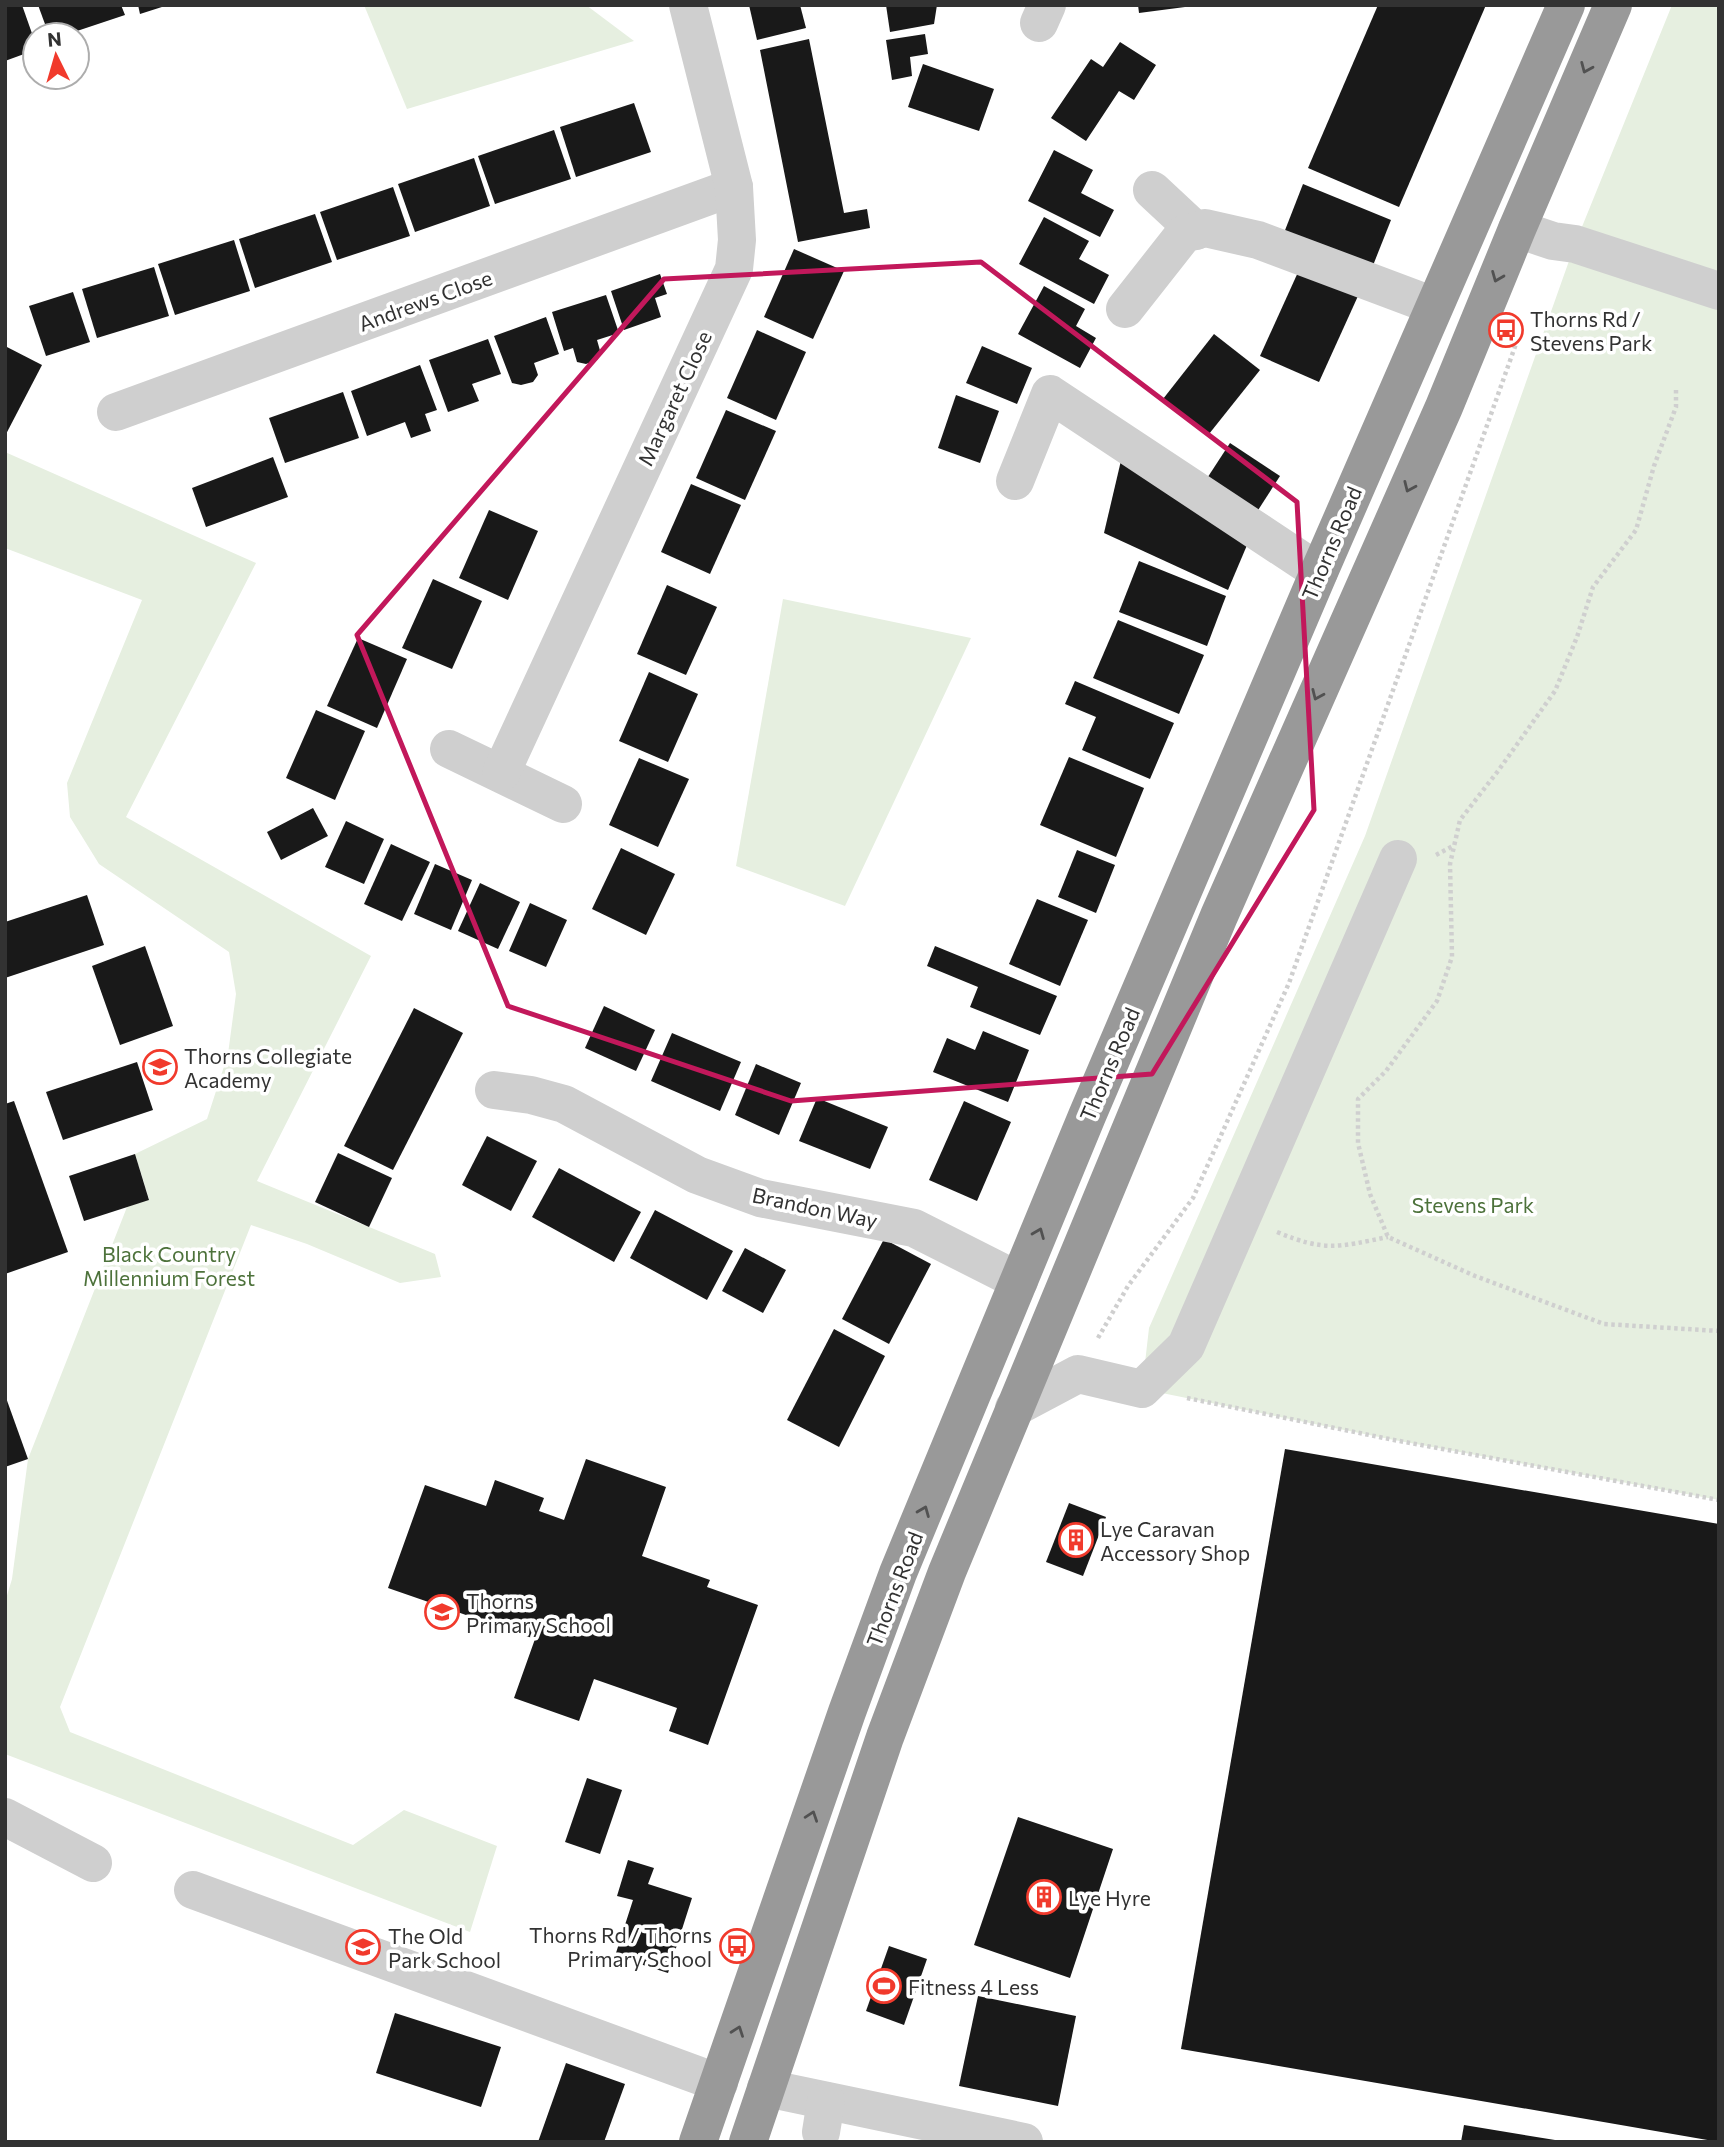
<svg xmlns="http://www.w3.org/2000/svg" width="1724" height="2147" font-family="Commissioner,sans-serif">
<rect width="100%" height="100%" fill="#fff"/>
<g fill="#e6efe0">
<polygon points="364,5 586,5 634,41 407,109"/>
<polygon points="1672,5 1719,5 1719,1500 1394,1440 1142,1389 1149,1328 1365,836 1575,244"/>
<polygon points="5,452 256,563 126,817 371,956 257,1181 435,1254 441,1277 400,1283 307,1244 251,1225 60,1707 70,1732 353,1845 404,1810 497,1846 470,1932 5,1754 5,1602 12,1579 28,1459 127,1207 149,1199 135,1154 207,1119 228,1054 236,994 229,952 99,864 70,817 67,783 142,600 5,548"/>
<polygon points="783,599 971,638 845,906 736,866"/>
</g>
<g fill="#191919">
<polygon points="5,5 22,5 35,42 35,50 5,61"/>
<polygon points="38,5 121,5 125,15 65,35 49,35"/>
<polygon points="138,5 165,5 165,6 140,14"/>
<polygon points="749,5 800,5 806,28 757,40"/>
<polygon points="886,5 937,5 934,24 890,32"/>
<polygon points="1138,5 1184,5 1185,7 1139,13"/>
<polygon points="1378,5 1486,5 1399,207 1308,168"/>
<polygon points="925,34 928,54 910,57 912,76 892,80 886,40"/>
<polygon points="809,39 844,213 867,209 870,228 798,242 760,50"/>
<polygon points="1120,42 1156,65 1134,100 1119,91 1086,141 1051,118 1091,59 1103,67"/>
<polygon points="923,64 994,89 979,131 908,107"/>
<polygon points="634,103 651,152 576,177 560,127"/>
<polygon points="554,130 571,179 495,204 478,156"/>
<polygon points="1054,150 1093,170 1081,193 1114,210 1100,237 1028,201"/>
<polygon points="474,158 490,206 415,232 398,184"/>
<polygon points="1303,184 1391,220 1370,273 1282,238"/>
<polygon points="393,187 410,236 337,260 320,212"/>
<polygon points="315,214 332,262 255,288 239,239"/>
<polygon points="1044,217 1089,241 1079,259 1109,275 1094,304 1019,264"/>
<polygon points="234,240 250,291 175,315 158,264"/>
<polygon points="794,249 844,271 813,339 764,317"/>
<polygon points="154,267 169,316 97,338 82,289"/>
<polygon points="1299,270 1358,296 1319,382 1260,356"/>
<polygon points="660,274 667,294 655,298 661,317 624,330 611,291"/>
<polygon points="1044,286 1085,309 1076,326 1096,338 1080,368 1018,334"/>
<polygon points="73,292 90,342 46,356 29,306"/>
<polygon points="606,295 619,333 597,340 601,354 597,360 586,364 577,362 573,348 564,351 552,312"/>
<polygon points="546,317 559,354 534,363 538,375 533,382 521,385 512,383 494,336"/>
<polygon points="757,330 806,352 776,420 727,398"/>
<polygon points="1214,334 1260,370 1209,434 1163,399"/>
<polygon points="488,339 501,374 472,384 479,401 448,412 429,360"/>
<polygon points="5,346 42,365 5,436"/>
<polygon points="982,346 1032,368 1017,404 966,383"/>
<polygon points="420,365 437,410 425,414 431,431 411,438 405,422 367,436 351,391"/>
<polygon points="343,392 359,438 285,463 269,418"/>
<polygon points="956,395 999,411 980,463 938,448"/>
<polygon points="726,410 776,431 745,500 696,478"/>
<polygon points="1230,443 1280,476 1253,518 1202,486"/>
<polygon points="1123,452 1253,531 1228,590 1104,533"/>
<polygon points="273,457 288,497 206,527 192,488"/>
<polygon points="691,484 741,505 710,574 661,552"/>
<polygon points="489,510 538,531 508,600 459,578"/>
<polygon points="1139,561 1226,596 1207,646 1119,612"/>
<polygon points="433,579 482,601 452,669 402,648"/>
<polygon points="667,585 717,607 686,675 637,654"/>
<polygon points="1118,620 1204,655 1179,714 1093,678"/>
<polygon points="358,638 407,659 377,728 327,706"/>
<polygon points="649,672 698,694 668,762 619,741"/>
<polygon points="1075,681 1174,723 1150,779 1082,750 1096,717 1065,704"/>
<polygon points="316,710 365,731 335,800 286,778"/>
<polygon points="1069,757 1144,788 1116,857 1040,825"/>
<polygon points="639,758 689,779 658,847 609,825"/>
<polygon points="313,808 328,836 281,860 267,832"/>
<polygon points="346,821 384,839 364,884 325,867"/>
<polygon points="391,844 430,862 402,921 364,904"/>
<polygon points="621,848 675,874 646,935 592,909"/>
<polygon points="1077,850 1115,865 1096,913 1058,897"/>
<polygon points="435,864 472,880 451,930 414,914"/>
<polygon points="480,883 520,902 498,949 458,931"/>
<polygon points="87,895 104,945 5,978 5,922"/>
<polygon points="1037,899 1088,920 1060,986 1009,964"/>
<polygon points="530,903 567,920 546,967 509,951"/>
<polygon points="145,946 173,1026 120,1045 92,966"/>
<polygon points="935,946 1057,996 1040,1035 970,1007 978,987 927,966"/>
<polygon points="604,1006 655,1030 636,1071 585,1048"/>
<polygon points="414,1008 463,1033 393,1170 344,1146"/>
<polygon points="983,1031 1029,1050 1008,1102 933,1072 947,1038 975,1050"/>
<polygon points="672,1033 741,1062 720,1111 651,1081"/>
<polygon points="137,1062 153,1110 63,1140 46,1092"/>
<polygon points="756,1064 801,1083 779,1135 735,1115"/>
<polygon points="817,1098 888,1127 870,1169 799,1141"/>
<polygon points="14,1101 68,1252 5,1274 5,1104"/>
<polygon points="964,1101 1011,1122 977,1201 929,1180"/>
<polygon points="487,1136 537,1161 511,1211 462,1185"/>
<polygon points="338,1153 392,1178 369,1227 315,1202"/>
<polygon points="135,1154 149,1200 84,1221 69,1176"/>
<polygon points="559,1168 641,1212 614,1262 532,1217"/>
<polygon points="655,1210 733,1251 707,1300 630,1258"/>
<polygon points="884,1239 931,1264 889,1344 842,1319"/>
<polygon points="745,1248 786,1270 763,1313 722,1291"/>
<polygon points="834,1329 885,1356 839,1447 787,1420"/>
<polygon points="5,1395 28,1459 5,1467"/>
<polygon points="1285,1449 1719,1524 1719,2142 1181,2049"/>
<polygon points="586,1459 666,1487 642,1556 710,1580 707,1587 758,1605 708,1745 669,1731 677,1708 594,1679 579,1721 514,1698 535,1639 388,1588 425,1485 486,1506 495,1480 544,1498 539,1511 564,1520"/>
<polygon points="1069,1503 1106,1517 1083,1576 1046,1562"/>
<polygon points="587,1778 622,1790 600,1854 565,1842"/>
<polygon points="1018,1817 1113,1849 1070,1978 974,1945"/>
<polygon points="628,1860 654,1868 648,1884 692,1898 668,1973 615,1956 633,1900 617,1896"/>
<polygon points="889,1946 927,1959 904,2025 866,2011"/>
<polygon points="978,1996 1076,2016 1058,2106 959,2086"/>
<polygon points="395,2013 501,2047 481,2107 376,2073"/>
<polygon points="566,2063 625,2084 604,2142 538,2142"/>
<polygon points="1464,2125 1555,2140 1555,2142 1461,2142"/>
</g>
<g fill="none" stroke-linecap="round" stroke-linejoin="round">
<g stroke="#cfcfcf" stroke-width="4.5" stroke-dasharray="3.5 3.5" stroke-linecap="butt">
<polyline points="1676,390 1676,407 1654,466 1636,530 1593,587 1577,637 1555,691 1498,771 1460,820 1450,864 1452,957 1437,1001 1386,1071 1358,1099 1358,1143 1370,1194 1388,1237 1475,1276 1604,1324 1719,1331"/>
<polyline points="1436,855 1453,846"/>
<path d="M 1277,1232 C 1325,1252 1338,1247 1388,1237"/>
<polyline points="1098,1338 1128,1286 1193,1198 1289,983 1517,341"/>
<polyline points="1187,1398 1394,1440 1719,1500"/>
</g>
<g stroke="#cfcfcf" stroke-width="38">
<polyline points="1039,23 1047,5"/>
<polyline points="1152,190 1196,231"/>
<polyline points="1517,229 1553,241 1575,244 1719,291"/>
<polyline points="1125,309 1184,234 1205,228 1258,240 1434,306"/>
<polyline points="116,412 734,187"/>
<polyline points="1015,481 1050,394 1319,572"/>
<polyline points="449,749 563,804"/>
<polyline points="501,773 734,269 737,240 734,187 688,5"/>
<polyline points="494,1090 531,1095 564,1104 697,1175 760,1198 914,1228 1019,1281"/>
<polyline points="1014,1408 1078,1374 1142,1389 1186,1346 1398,859"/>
<polyline points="5,1817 93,1863"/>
<polyline points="193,1890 719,2083"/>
<polyline points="766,2088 1024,2142"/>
<polyline points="821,2132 826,2101"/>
</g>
<g stroke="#999" stroke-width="38">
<polyline points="698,2142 847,1712 898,1573 1087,1116 1319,572 1566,5"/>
<polyline points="748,2142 885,1737 947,1572 1219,916 1444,407 1517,229 1613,5"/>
</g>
</g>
<defs><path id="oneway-chevron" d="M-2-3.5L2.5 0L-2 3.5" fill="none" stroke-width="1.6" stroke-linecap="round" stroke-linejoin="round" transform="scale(1.75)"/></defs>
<g stroke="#515151">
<use href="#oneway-chevron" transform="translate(1586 68) rotate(113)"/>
<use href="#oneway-chevron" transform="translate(1497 277) rotate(112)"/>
<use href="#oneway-chevron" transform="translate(1409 487) rotate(114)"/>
<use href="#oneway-chevron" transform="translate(1317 695) rotate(114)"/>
<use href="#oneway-chevron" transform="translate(1039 1233) rotate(-68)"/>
<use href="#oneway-chevron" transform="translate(924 1511) rotate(-68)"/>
<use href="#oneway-chevron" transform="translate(812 1816) rotate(-71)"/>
<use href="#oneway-chevron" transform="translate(738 2031) rotate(-70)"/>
</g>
<path fill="none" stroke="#c2185b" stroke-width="5" stroke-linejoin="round" d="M 981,262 L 1297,502 L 1314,810 L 1152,1074 L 791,1101 L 508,1006 L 357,635 L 664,279 Z"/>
<defs>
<g id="bus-ring" transform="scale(1.75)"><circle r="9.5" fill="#fff" stroke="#f13a2c" stroke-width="1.5"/><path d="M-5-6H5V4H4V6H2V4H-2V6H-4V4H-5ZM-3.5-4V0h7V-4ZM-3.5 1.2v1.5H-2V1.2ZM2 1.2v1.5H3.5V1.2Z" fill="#f13a2c"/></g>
<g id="school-ring" transform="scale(1.75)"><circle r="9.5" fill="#fff" stroke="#f13a2c" stroke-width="1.5"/><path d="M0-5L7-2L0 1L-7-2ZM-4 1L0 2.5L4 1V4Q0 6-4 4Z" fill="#f13a2c"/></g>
<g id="building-ring" transform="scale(1.75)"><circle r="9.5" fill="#fff" stroke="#f13a2c" stroke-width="1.5"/><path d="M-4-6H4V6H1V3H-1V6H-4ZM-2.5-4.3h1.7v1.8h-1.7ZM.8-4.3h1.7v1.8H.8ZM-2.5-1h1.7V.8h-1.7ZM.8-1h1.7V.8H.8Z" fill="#f13a2c"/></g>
<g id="stadium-ring" transform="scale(1.75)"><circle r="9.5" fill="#fff" stroke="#f13a2c" stroke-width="1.5"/><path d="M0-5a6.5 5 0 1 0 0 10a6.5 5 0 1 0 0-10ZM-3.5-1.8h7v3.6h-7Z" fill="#f13a2c"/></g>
</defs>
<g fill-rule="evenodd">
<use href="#bus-ring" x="1506" y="330"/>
<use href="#school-ring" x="160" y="1067"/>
<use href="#building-ring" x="1076" y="1540"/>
<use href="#school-ring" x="442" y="1612"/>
<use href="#building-ring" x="1044" y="1897"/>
<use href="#bus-ring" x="737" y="1946"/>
<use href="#school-ring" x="363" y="1947"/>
<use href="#stadium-ring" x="884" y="1986"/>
</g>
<g text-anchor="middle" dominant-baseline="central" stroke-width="7" stroke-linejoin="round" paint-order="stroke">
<g font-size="21" fill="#323232" stroke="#fff">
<text transform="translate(425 300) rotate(-20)">Andrews Close</text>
<text transform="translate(674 398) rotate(-65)">Margaret Close</text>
<text transform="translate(1331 543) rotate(-67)">Thorns Road</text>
<text transform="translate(1109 1064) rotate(-67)">Thorns Road</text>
<text transform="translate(815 1207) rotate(12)">Brandon Way</text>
<text transform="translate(894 1589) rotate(-69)">Thorns Road</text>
</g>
<g font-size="21" fill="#323232" stroke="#fff" text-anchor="start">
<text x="1530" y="318">Thorns Rd /<tspan x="1530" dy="24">Stevens Park</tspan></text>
<text x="184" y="1055">Thorns Collegiate<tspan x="184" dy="24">Academy</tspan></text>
<text x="1100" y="1528">Lye Caravan<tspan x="1100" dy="24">Accessory Shop</tspan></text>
<text x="466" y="1600">Thorns<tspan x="466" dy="24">Primary School</tspan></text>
<text x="1068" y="1897">Lye Hyre</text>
<text x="712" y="1934" text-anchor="end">Thorns Rd / Thorns<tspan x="712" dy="24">Primary School</tspan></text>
<text x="388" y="1935">The Old<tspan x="388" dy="24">Park School</tspan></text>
<text x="908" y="1986">Fitness 4 Less</text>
</g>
<g font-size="21" fill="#4d723b" stroke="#fff">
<text x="1473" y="1204">Stevens Park</text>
<text x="169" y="1253">Black Country<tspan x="169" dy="24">Millennium Forest</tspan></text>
</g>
</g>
<rect width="1724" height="2147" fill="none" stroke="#323232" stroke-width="14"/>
<g transform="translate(56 56) rotate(355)"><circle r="33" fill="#ffffff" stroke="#adadad" stroke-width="2"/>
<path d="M0-5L12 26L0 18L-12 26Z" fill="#f13a2c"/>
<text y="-10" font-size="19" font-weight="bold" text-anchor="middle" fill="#323232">N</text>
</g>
</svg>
